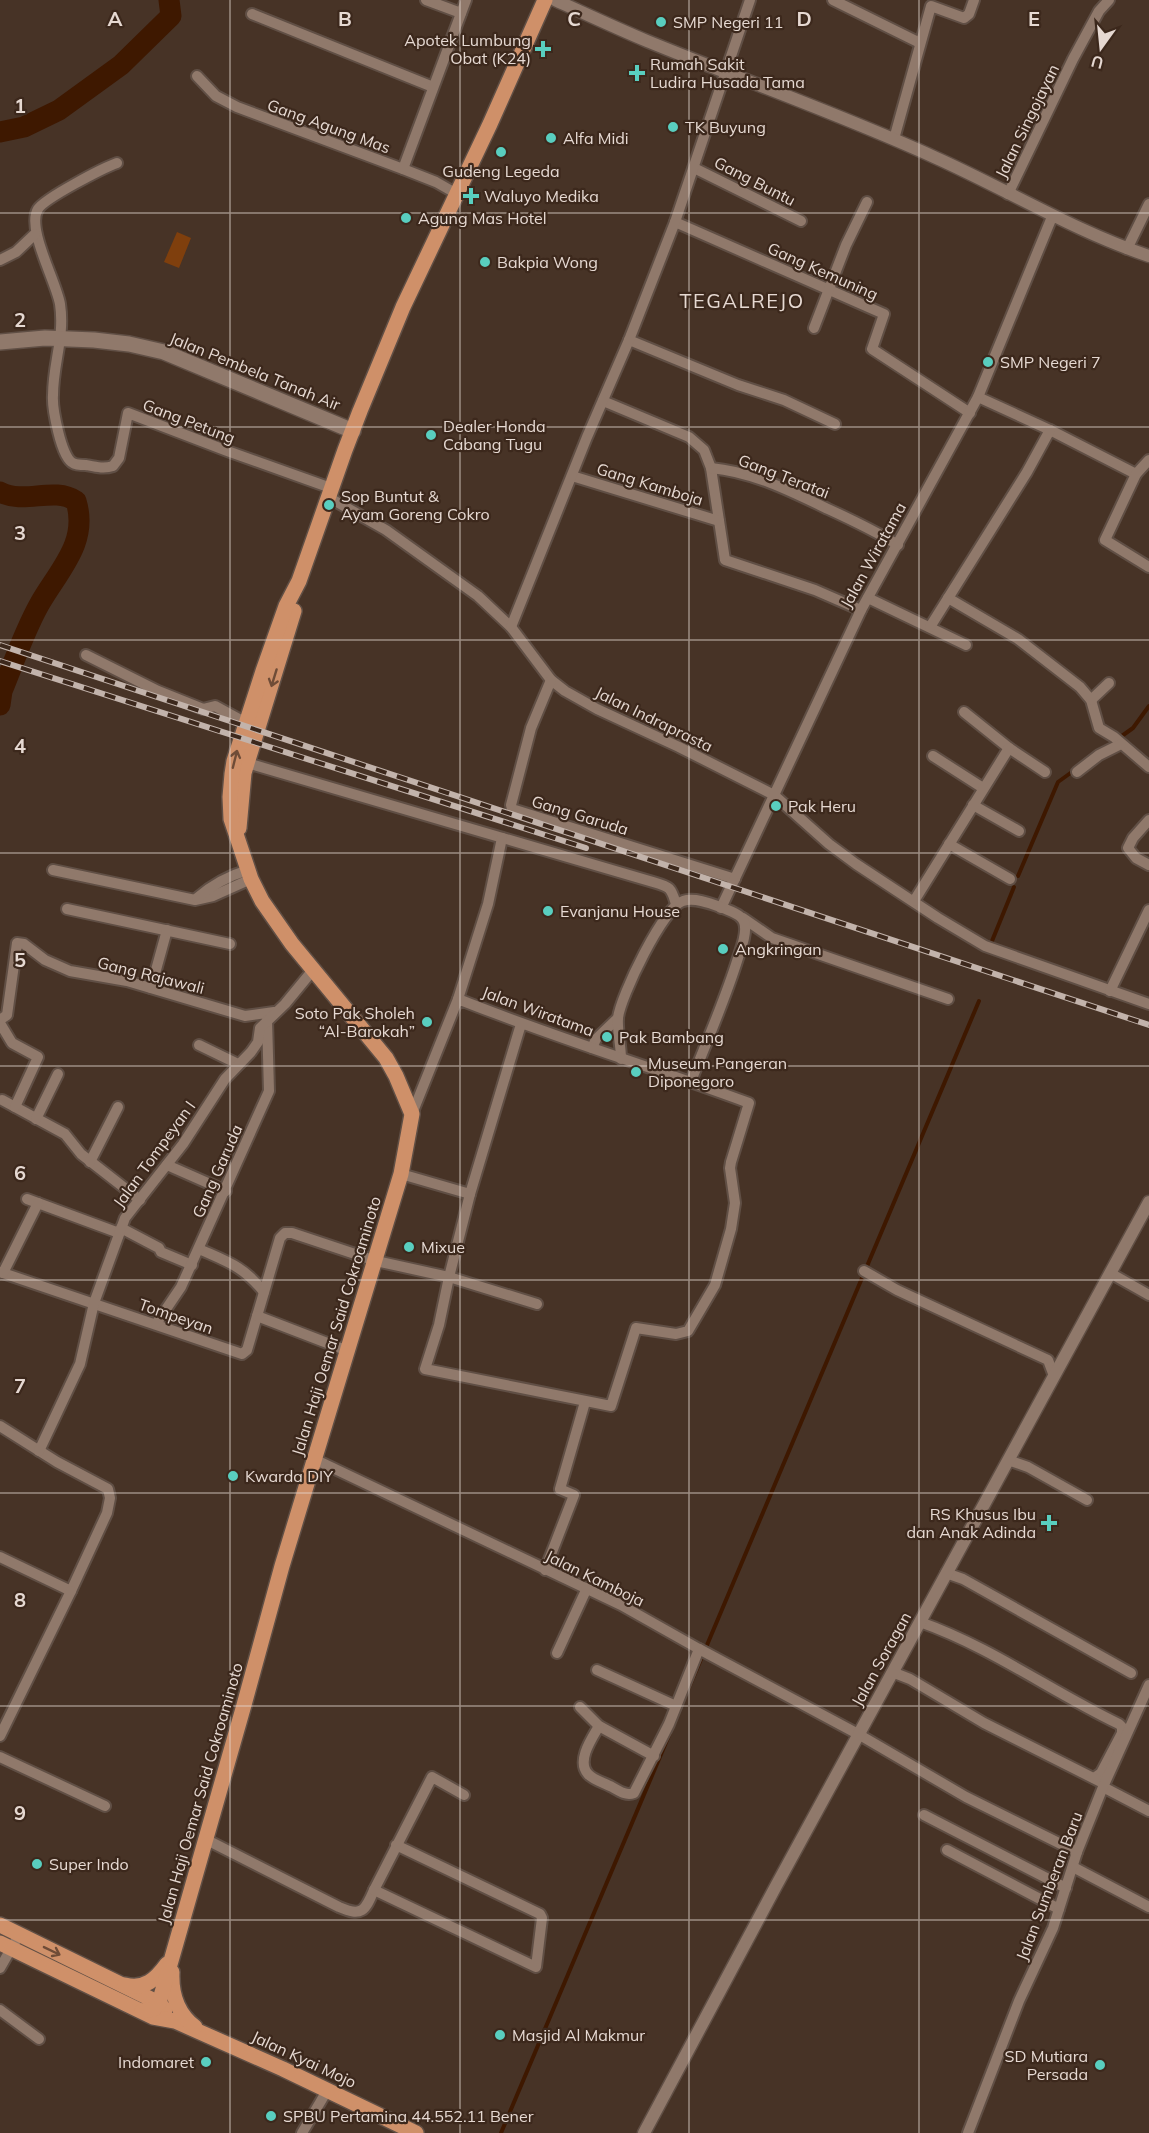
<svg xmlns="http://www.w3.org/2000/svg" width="1149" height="2133" font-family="Mulish,sans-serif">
<rect width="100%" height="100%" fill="#473326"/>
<polygon fill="#7f3f0d" points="177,232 191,238 179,268 164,262"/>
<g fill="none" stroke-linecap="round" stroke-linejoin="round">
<g stroke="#3e1800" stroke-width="4">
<polyline points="1119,738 1133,728 1149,706"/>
<polyline points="1018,876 1058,782 1076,769"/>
<polyline points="992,941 1014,887"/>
<polyline points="688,1690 979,1001"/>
<polyline points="501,2133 670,1733"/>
</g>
<g stroke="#3e1800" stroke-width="21">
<polyline points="0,132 24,127 59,110 121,65 171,16 169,0"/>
<path d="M 0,492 C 25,505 53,486 76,501 C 89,543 58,571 39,605 C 24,632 14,662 2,691 L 0,705"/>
</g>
<g stroke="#604f45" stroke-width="14">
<g id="minor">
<polyline points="426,0 461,13"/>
<polyline points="833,0 920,43"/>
<polyline points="252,14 433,87"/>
<polyline points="197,76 216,96 237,107 403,169 436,182 457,194"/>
<polyline points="894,139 931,6 964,18 969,14 974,0"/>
<path d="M 117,163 C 103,168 45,198 38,209 C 26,228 56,281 60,304 C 65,337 53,363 53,395 C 52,407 61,458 73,463 C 76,465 82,465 86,465 C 96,467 104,469 113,466 L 119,458 L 128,413 L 230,452 L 331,488"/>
<polyline points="694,168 801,221"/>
<polyline points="403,169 466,0"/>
<polyline points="1008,194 1073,59 1099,11 1109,0"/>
<polyline points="675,222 884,314 872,349 970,413"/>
<polyline points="1127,249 1149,204"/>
<polyline points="0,260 16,252 35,234"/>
<polyline points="814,328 846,245 867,202"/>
<polyline points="629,340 738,385 784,400 835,424"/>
<polyline points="978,397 1050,430 1136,474"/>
<polyline points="603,401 689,437 704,450 711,468 725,560 815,590 861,610"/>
<polyline points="1149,460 1136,474 1105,540 1149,567"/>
<path d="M 711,468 C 753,472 791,491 828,509 C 852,520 875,531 898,545"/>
<polyline points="572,476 719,521"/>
<polyline points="328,497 386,530 478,596 511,627 551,680 565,691 597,709 679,747 774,795 829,844 856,864 938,918 985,946 1149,1004"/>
<polyline points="868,598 966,645"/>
<polyline points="948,598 1018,639 1080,687 1091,700 1099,728 1114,737 1149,767"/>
<polyline points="511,627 587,437 629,340 675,222 750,0"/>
<polyline points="930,627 1027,472 1050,430"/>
<polyline points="86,655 158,691 203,709 215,706 246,723"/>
<polyline points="551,680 531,728 511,805 512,809 735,879"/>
<polyline points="1091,700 1109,683"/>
<polyline points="964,712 1009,748 1045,772"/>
<polyline points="933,756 983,788"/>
<path d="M 247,763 L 653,882 C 670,887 671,887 676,904"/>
<polyline points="1077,772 1099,755 1121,744"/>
<polyline points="973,805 1019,831"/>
<polyline points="1149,820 1133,838 1128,848 1136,858 1149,865"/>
<polyline points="949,844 1010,879"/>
<polyline points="53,870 195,900 213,896 251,879"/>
<path d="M 197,898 C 213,884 228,876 248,870"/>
<polyline points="914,901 1009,748"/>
<polyline points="721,908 861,610 978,397 1052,217"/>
<polyline points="67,909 230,944"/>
<polyline points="743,918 772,938 948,999"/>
<polyline points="151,988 167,930"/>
<polyline points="1110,991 1149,910"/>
<polyline points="458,999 488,904 502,838"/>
<polyline points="199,1045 238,1064"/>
<polyline points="592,1048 596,1039 618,1018"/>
<path d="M 621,1059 C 621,1046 617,1031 618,1018 C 620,997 664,906 683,901 C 695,897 712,904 723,908 C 732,912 745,915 745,927 C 746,937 741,949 738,958 C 725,1000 707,1041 691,1081"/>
<polyline points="2,1100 65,1134 81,1154 140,1200"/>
<polyline points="15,1107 38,1057 12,1043 0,1023 1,1019 7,1015 17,943 24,944 45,960 70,971 127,981 245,1016 274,1012"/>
<path d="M 412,1114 L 458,999 C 553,1037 652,1067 749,1103 L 731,1162 L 730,1168 L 735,1203 L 731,1229 L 715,1285 L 688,1331 L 676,1334 L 636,1328 L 611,1406 L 425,1369 L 439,1325 L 449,1277 L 470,1194 L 521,1024"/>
<polyline points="36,1119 58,1074"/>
<polyline points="90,1162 118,1107"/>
<polyline points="167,1165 226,1191"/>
<polyline points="401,1174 470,1194"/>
<polyline points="27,1199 119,1233"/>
<polyline points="121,1228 159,1248 161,1252 192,1265"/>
<path d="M 199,1249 C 228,1262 243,1266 264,1292"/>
<polyline points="864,1271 897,1290 1048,1360 1054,1376"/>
<polyline points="0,1272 242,1354 247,1350 280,1238 285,1233 292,1233 376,1261 449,1277 537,1304"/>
<polyline points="3,1273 38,1203"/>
<polyline points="1110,1273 1149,1295"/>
<polyline points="257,1316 348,1351"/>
<polyline points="156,1324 181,1287 269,1091 267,1020"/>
<polyline points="0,1426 57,1462 108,1489 110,1498 107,1513 71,1591 0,1557"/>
<polyline points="39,1451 80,1364 94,1303 125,1218 183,1144 225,1079 251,1052 258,1042 260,1028 285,1004 313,970"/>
<polyline points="314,1459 621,1605 699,1649 858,1734 966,1797 1077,1852"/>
<polyline points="1008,1460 1028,1467 1087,1500"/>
<polyline points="545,1570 574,1495 560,1489 585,1402"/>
<polyline points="946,1573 963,1579 1131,1673"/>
<path d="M 920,1622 C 991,1647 1052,1692 1119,1724 L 1122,1727 L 1122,1733 L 1101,1773 L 1094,1778"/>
<polyline points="557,1653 587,1588"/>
<polyline points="597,1670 676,1706"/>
<polyline points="892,1672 910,1679 984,1723 1099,1781"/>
<polyline points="580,1707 599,1726 654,1756"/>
<path d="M 599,1726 C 592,1738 576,1761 588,1774 C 593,1780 605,1783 612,1787 C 619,1791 626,1796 634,1793 L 669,1724 L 699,1649"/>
<polyline points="0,1736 71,1591"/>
<polyline points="0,1757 105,1806"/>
<polyline points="1103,1787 1149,1811"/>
<polyline points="924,1815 1066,1888"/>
<path d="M 205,1839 L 339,1907 C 362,1917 365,1911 374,1890"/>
<polyline points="396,1845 540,1914 542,1918 536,1967 374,1890 432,1777 464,1795"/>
<polyline points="947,1850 1059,1909"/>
<polyline points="1073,1867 1149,1907"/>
<polyline points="0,1968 19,1935"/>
<polyline points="0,2010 39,2039"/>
<polyline points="302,2133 328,2089"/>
<polyline points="968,2133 1019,2001 1053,1928 1077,1852 1103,1787 1149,1685"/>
</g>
</g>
<g stroke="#604f45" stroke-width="15">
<g id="tertiary">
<path d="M 555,0 C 586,14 616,28 647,41 C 742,80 840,114 934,157 C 1006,189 1074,231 1149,256"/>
<polyline points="644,2133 776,1886 1149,1202"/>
</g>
</g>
<g stroke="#604f45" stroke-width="18">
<polyline id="secondary" points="0,342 45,338 94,340 129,344 164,352 353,431"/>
</g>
<g stroke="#604f45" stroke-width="18">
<g id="primary">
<polyline points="239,828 244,773 294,611"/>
<polyline points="0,1925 159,2003 165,2010"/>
<polyline points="0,1943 153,2017 175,2021 283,2069 416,2133"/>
<path d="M 172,1972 C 171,1994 178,2014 195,2027"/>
<path d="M 125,1985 C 145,1990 156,1979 167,1964"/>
<polyline points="142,2011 154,2009 159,2003 244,1705 282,1566 401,1174 412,1114 396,1076 386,1058 292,944 262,901 251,879 231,819 230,797 232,774 234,761 263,671 286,606 299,581 345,450 360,411 403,307 490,124 545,0"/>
</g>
</g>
<use href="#minor" stroke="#90796b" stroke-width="10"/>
<use href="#tertiary" stroke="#90796b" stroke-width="12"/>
<use href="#secondary" stroke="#90796b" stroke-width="15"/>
<use href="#primary" stroke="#cf9069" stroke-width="15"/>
<g stroke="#c2b3ab" stroke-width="6">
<g id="rail">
<polyline points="0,645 1149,1025"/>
<polyline points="0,661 586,848"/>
</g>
</g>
<use href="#rail" stroke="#3c281c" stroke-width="4" stroke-dasharray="11" stroke-linecap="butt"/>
</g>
<defs><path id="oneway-shaft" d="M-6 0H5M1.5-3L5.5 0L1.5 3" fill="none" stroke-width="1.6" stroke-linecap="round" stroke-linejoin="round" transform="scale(1.5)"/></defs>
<g stroke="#6f4c37">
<use href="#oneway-shaft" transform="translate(274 678) rotate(107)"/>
<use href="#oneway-shaft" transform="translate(235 759) rotate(-76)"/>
<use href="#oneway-shaft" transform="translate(52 1951) rotate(26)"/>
</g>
<path fill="none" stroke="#e6d9d2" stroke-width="1.5" stroke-opacity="0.55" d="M 230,0 L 230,2133M 460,0 L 460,2133M 689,0 L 689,2133M 919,0 L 919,2133M 0,213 L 1149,213M 0,427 L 1149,427M 0,640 L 1149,640M 0,853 L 1149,853M 0,1066 L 1149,1066M 0,1280 L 1149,1280M 0,1493 L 1149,1493M 0,1706 L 1149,1706M 0,1920 L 1149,1920"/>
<g fill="#59cebf" stroke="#3c281c" stroke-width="2">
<circle cx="661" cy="22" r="6"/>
<path d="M540 40h6v6h6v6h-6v6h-6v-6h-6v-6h6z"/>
<path d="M634 64h6v6h6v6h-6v6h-6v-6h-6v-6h6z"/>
<circle cx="673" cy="127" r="6"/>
<circle cx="551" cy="138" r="6"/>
<circle cx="501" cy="152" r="6"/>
<path d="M468 187h6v6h6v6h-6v6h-6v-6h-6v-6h6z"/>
<circle cx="406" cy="218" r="6"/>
<circle cx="485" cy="262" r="6"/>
<circle cx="988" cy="362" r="6"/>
<circle cx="431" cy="435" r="6"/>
<circle cx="329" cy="505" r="6"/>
<circle cx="776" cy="806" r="6"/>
<circle cx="548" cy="911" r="6"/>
<circle cx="723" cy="949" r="6"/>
<circle cx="427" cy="1022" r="6"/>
<circle cx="607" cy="1037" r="6"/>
<circle cx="636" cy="1072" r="6"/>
<circle cx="409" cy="1247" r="6"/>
<circle cx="233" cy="1476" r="6"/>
<path d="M1046 1514h6v6h6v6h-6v6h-6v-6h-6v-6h6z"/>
<circle cx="37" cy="1864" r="6"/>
<circle cx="500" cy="2035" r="6"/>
<circle cx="206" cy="2062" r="6"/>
<circle cx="1100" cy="2065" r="6"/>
<circle cx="271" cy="2116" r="6"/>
</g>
<g text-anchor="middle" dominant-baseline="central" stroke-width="4.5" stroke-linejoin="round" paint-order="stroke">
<g font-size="16" fill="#e6d9d2" stroke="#3c281c" text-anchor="start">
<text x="673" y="22">SMP Negeri 11</text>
<text x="531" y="40" text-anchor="end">Apotek Lumbung<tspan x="531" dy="18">Obat (K24)</tspan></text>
<text x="650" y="64">Rumah Sakit<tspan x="650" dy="18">Ludira Husada Tama</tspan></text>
<text x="685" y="127">TK Buyung</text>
<text x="563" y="138">Alfa Midi</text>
<text x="501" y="171" text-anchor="middle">Gudeng Legeda</text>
<text x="484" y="196">Waluyo Medika</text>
<text x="418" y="218">Agung Mas Hotel</text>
<text x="497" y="262">Bakpia Wong</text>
<text x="1000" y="362">SMP Negeri 7</text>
<text x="443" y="426">Dealer Honda<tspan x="443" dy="18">Cabang Tugu</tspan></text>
<text x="341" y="496">Sop Buntut &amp;<tspan x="341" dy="18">Ayam Goreng Cokro</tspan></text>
<text x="788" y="806">Pak Heru</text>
<text x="560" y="911">Evanjanu House</text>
<text x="735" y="949">Angkringan</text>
<text x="415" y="1013" text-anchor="end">Soto Pak Sholeh<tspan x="415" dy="18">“Al-Barokah”</tspan></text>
<text x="619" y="1037">Pak Bambang</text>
<text x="648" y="1063">Museum Pangeran<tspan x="648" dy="18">Diponegoro</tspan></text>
<text x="421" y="1247">Mixue</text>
<text x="245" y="1476">Kwarda DIY</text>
<text x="1036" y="1514" text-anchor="end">RS Khusus Ibu<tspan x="1036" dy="18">dan Anak Adinda</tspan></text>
<text x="49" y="1864">Super Indo</text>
<text x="512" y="2035">Masjid Al Makmur</text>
<text x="1088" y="2056" text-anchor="end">SD Mutiara<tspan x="1088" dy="18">Persada</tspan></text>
<text x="194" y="2062" text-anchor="end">Indomaret</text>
<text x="283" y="2116">SPBU Pertamina 44.552.11 Bener</text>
</g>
<g font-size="16" fill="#e6d9d2" stroke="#3c281c">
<text transform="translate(1027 121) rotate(-64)">Jalan Singojayan</text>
<text transform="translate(329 126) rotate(20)">Gang Agung Mas</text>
<text transform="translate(755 181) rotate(27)">Gang Buntu</text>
<text transform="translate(823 271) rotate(24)">Gang Kemuning</text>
<text transform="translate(255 371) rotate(22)">Jalan Pembela Tanah Air</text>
<text transform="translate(189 421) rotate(21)">Gang Petung</text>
<text transform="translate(784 476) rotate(21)">Gang Teratai</text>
<text transform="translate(650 484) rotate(17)">Gang Kamboja</text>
<text transform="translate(873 555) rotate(-61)">Jalan Wiratama</text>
<text transform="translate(654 719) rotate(26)">Jalan Indraprasta</text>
<text transform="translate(580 815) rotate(17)">Gang Garuda</text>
<text transform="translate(151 975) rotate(14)">Gang Rajawali</text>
<text transform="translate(538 1011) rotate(20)">Jalan Wiratama</text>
<text transform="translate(154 1154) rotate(-54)">Jalan Tompeyan I</text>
<text transform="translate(217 1171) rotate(-66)">Gang Garuda</text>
<text transform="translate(176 1316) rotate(19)">Tompeyan</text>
<text transform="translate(336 1326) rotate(-73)">Jalan Haji Oemar Said Cokroaminoto</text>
<text transform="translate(595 1578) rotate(26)">Jalan Kamboja</text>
<text transform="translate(881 1659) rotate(-61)">Jalan Soragan</text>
<text transform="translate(200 1793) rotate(-74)">Jalan Haji Oemar Said Cokroaminoto</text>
<text transform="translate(1049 1886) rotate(-69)">Jalan Sumberan Baru</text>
<text transform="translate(304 2059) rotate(25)">Jalan Kyai Mojo</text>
</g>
<g font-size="20" letter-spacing="1.5" fill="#e6d9d2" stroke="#3c281c">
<text x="742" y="300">TEGALREJO</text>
</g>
</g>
<g font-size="20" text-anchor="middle" font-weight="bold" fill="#e6d9d2" stroke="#3c281c" stroke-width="4.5" stroke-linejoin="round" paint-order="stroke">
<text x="115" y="26">A</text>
<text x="345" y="26">B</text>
<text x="574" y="26">C</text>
<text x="804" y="26">D</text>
<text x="1034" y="26">E</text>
<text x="20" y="113">1</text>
<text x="20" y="327">2</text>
<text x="20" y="540">3</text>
<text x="20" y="753">4</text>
<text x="20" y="967">5</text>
<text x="20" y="1180">6</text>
<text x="20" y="1393">7</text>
<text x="20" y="1607">8</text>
<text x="20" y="1820">9</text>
</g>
<g transform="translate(1101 48) rotate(195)" stroke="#3c281c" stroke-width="4.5" paint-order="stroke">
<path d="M0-4.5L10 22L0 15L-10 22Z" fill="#e6d9d2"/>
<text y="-9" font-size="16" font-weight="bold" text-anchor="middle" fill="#e6d9d2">U</text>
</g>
</svg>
